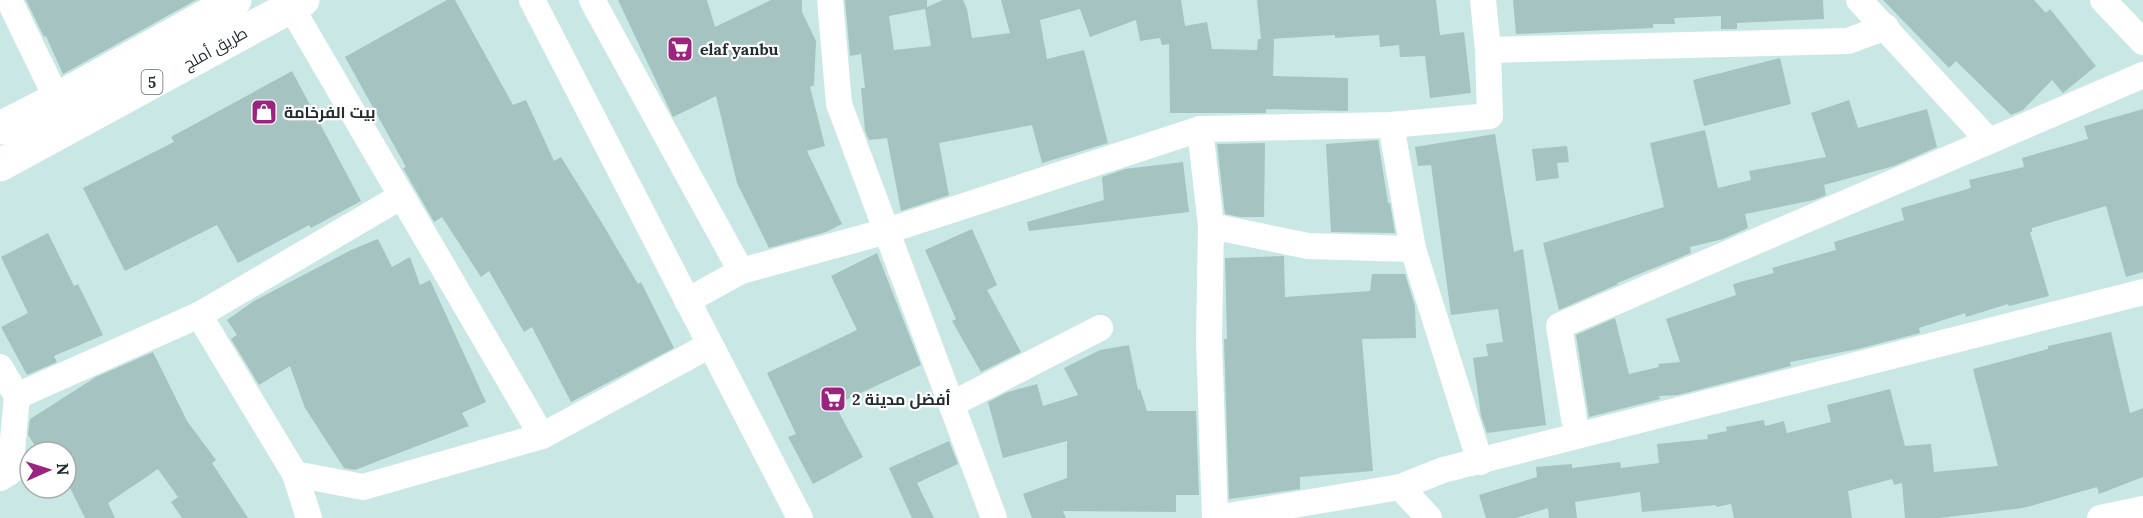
<svg xmlns="http://www.w3.org/2000/svg" width="2143" height="518" font-family="Lora,Cairo,serif">
<rect width="100%" height="100%" fill="#c9e8e5"/>
<g fill="#a5c3c0" fill-rule="evenodd">
<polygon points="26,0 196,0 63,74 46,36 44,37"/>
<polygon points="447,0 455,0 513,105 526,100 554,161 561,157 599,218 638,284 641,282 674,348 571,402 532,327 524,332 489,271 481,277 442,217 434,222 403,168 406,167 345,57"/>
<polygon points="618,0 707,0 715,27 771,0 802,0 802,12 816,41 814,85 810,87 825,146 807,151 842,224 826,232 769,248 737,183 716,96 673,117"/>
<path d="M 845,0 L 927,0 L 927,7 L 943,0 L 963,0 L 967,9 L 972,38 L 1010,33 L 1001,0 L 1181,0 L 1185,26 L 1207,22 L 1212,49 L 1257,50 L 1258,39 L 1261,39 L 1257,0 L 1436,0 L 1440,35 L 1464,32 L 1471,93 L 1430,98 L 1425,56 L 1400,57 L 1399,45 L 1380,47 L 1379,35 L 1335,38 L 1335,35 L 1269,39 L 1274,39 L 1273,76 L 1348,78 L 1348,111 L 1266,109 L 1266,113 L 1170,113 L 1169,44 L 1162,45 L 1160,38 L 1140,41 L 1136,20 L 1090,37 L 1080,9 L 1040,20 L 1047,59 L 1084,50 L 1108,143 L 1042,163 L 1032,125 L 939,143 L 949,195 L 901,211 L 887,138 L 869,140 L 865,131 L 861,88 L 865,88 L 861,54 L 850,56 ZM 925,9 L 931,46 L 894,50 L 889,16 Z"/>
<polygon points="1513,0 1823,0 1824,19 1737,23 1737,29 1721,29 1721,16 1674,18 1675,24 1653,24 1653,28 1516,34"/>
<polygon points="1883,0 2034,0 2046,13 2050,9 2096,66 2063,93 2052,80 2023,110 2011,115 1956,61 1949,68"/>
<polygon points="1780,58 1791,104 1704,126 1693,80"/>
<polygon points="292,71 361,201 311,228 309,225 238,263 217,225 125,271 83,188 174,142 171,137"/>
<polygon points="1849,100 1858,128 1927,109 1937,147 1894,166 1824,185 1826,195 1814,200 1745,214 1748,228 1723,239 1690,247 1691,253 1617,283 1618,284 1559,310 1543,243 1664,207 1650,143 1705,130 1718,188 1751,180 1749,171 1826,157 1811,113"/>
<polygon points="2143,109 2143,272 2126,277 2106,206 2032,228 2032,232 2030,232 2049,296 2009,306 2008,304 1966,317 1965,313 1919,328 1920,333 1858,349 1790,362 1791,366 1678,395 1659,396 1660,399 1589,417 1576,335 1615,318 1629,374 1659,367 1658,364 1680,362 1666,319 1736,295 1733,284 1774,273 1772,268 1836,250 1834,242 1904,220 1901,208 1971,188 1969,180 2024,167 2022,158 2088,139 2084,126"/>
<polygon points="1495,134 1514,252 1523,249 1546,425 1487,433 1481,416 1473,358 1488,356 1486,344 1503,342 1498,309 1451,315 1431,165 1418,166 1415,147"/>
<polygon points="1378,140 1388,203 1390,203 1395,233 1331,232 1326,144"/>
<polygon points="1265,143 1264,217 1240,217 1225,214 1217,144"/>
<polygon points="1567,146 1569,162 1557,163 1559,178 1536,181 1532,149"/>
<polygon points="1183,162 1189,212 1029,231 1027,222 1104,200 1102,177 1125,169"/>
<polygon points="972,229 997,285 987,290 1021,352 981,372 952,321 956,319 925,250"/>
<polygon points="48,233 74,286 78,284 103,335 54,356 57,362 27,375 1,327 28,313 1,257"/>
<polygon points="378,239 392,267 410,257 420,285 430,280 486,402 462,413 469,426 355,470 344,468 305,408 290,366 259,385 231,339 237,335 227,320 254,301 351,250"/>
<polygon points="877,253 921,365 835,405 863,457 813,484 788,437 796,434 767,373 857,330 831,276"/>
<polygon points="1284,256 1285,297 1370,291 1372,274 1405,274 1415,306 1416,338 1362,339 1373,471 1300,477 1300,489 1229,499 1224,341 1224,339 1227,339 1225,258"/>
<polygon points="2111,332 2130,413 2143,408 2143,477 2099,494 2097,487 2023,508 1939,518 1905,518 1902,483 1894,485 1892,479 1848,491 1852,518 1734,518 1731,504 1716,507 1716,505 1642,512 1640,492 1575,502 1577,518 1549,518 1548,508 1516,518 1486,518 1479,495 1537,477 1536,467 1572,464 1572,468 1620,462 1621,468 1659,463 1657,444 1708,439 1707,435 1727,431 1726,427 1764,420 1765,426 1784,421 1787,433 1831,422 1827,405 1890,389 1905,446 1931,444 1934,472 1998,466 1973,369 2048,349 2048,346"/>
<polygon points="1129,345 1138,390 1140,389 1147,411 1196,411 1199,495 1176,495 1176,512 1063,511 1066,518 1032,518 1023,494 1067,478 1067,441 1003,458 988,402 1008,392 1037,384 1043,406 1078,395 1064,368 1100,350"/>
<polygon points="153,352 187,421 216,460 212,463 248,518 182,518 171,502 178,497 158,469 108,503 115,518 85,518 66,480 66,452 39,452 28,435 30,419 96,377"/>
<polygon points="949,441 958,464 917,483 934,518 912,518 889,468"/>
</g>
<g fill="none" stroke-linecap="round" stroke-linejoin="round">
<g stroke="#fff" stroke-width="26">
<polyline points="9,0 57,99"/>
<polyline points="532,0 800,518"/>
<polyline points="592,0 741,271"/>
<polyline points="830,0 839,104 994,518"/>
<polyline points="1859,0 1989,141"/>
<polyline points="2103,0 2143,42"/>
<polyline points="291,7 542,436"/>
<polyline points="1488,50 1848,41 1886,27"/>
<polyline points="1391,125 1413,249 1480,462"/>
<polyline points="1200,129 1211,226 1209,341 1215,518"/>
<polyline points="1211,226 1308,246 1413,249"/>
<polyline points="687,301 741,271 887,231 1200,129 1391,125 1490,116 1488,50 1483,0"/>
<polyline points="199,315 295,474 363,487 542,436 710,345"/>
<polyline points="0,367 17,396 10,472 0,478"/>
<polyline points="17,396 199,315 400,197"/>
<polyline points="952,404 1100,328"/>
<polyline points="1574,419 1559,326 2143,75"/>
<polyline points="295,474 309,518"/>
<polyline points="1400,487 1429,518"/>
<polyline points="1216,518 1400,487 1443,470 2143,292"/>
<polyline points="2100,518 2143,509"/>
</g>
<g stroke="#fff" stroke-width="33">
<polyline points="0,128 57,99 235,0"/>
<polyline points="0,165 303,0"/>
</g>
</g>
<defs>
<g id="supermarket-square" transform="scale(1.35)"><rect x="-9" y="-9" width="18" height="18" rx="4" fill="#9b247e" stroke="#fff"/><path d="M-6-5.5h2.5l.6 2H6L4.5 2H-2.5L-4.4-4H-6ZM-1.5 3.2a1.3 1.3 0 1 0 .1 0ZM3 3.2a1.3 1.3 0 1 0 .1 0Z" fill="#fff"/></g>
<g id="shop-square" transform="scale(1.35)"><rect x="-9" y="-9" width="18" height="18" rx="4" fill="#9b247e" stroke="#fff"/><path d="M-5-2.5h2.3a2.7 3.5 0 0 1 5.4 0H5L5.5 6h-11ZM-1.5-2.5h3a1.5 2.3 0 0 0-3 0Z" fill="#fff"/></g>
</defs>
<g fill-rule="evenodd">
<use href="#supermarket-square" x="680" y="49"/>
<use href="#shop-square" x="264" y="112"/>
<use href="#supermarket-square" x="833" y="399"/>
</g>
<g text-anchor="middle" dominant-baseline="central" stroke-width="4.5" stroke-linejoin="round" paint-order="stroke">
<rect fill="#fff" stroke="#646d6c" stroke-width="1.5" x="141.5" y="70" width="21" height="24" rx="4.5"/>
<g font-size="15" font-weight="bold" fill="#222e2d">
<text x="152" y="82">5</text>
</g>
<g font-size="16" fill="#222e2d" stroke="#fff">
<text transform="translate(215 48) rotate(-29)">طريق أملج</text>
</g>
<g font-size="16" font-weight="bold" fill="#222e2d" stroke="#fff" text-anchor="start">
<text x="700" y="49">elaf yanbu</text>
<text x="284" y="112">بيت الفرخامة</text>
<text x="852" y="399">2 أفضل مدينة</text>
</g>
</g>
<g transform="translate(48 470) rotate(87)"><circle r="28" fill="#ffffff" stroke="#a7abab" stroke-width="1.5"/>
<path d="M0-4.5L10 22L0 15L-10 22Z" fill="#9b247e"/>
<text y="-9" font-size="16" font-weight="bold" text-anchor="middle" fill="#222e2d">N</text>
</g>
</svg>
